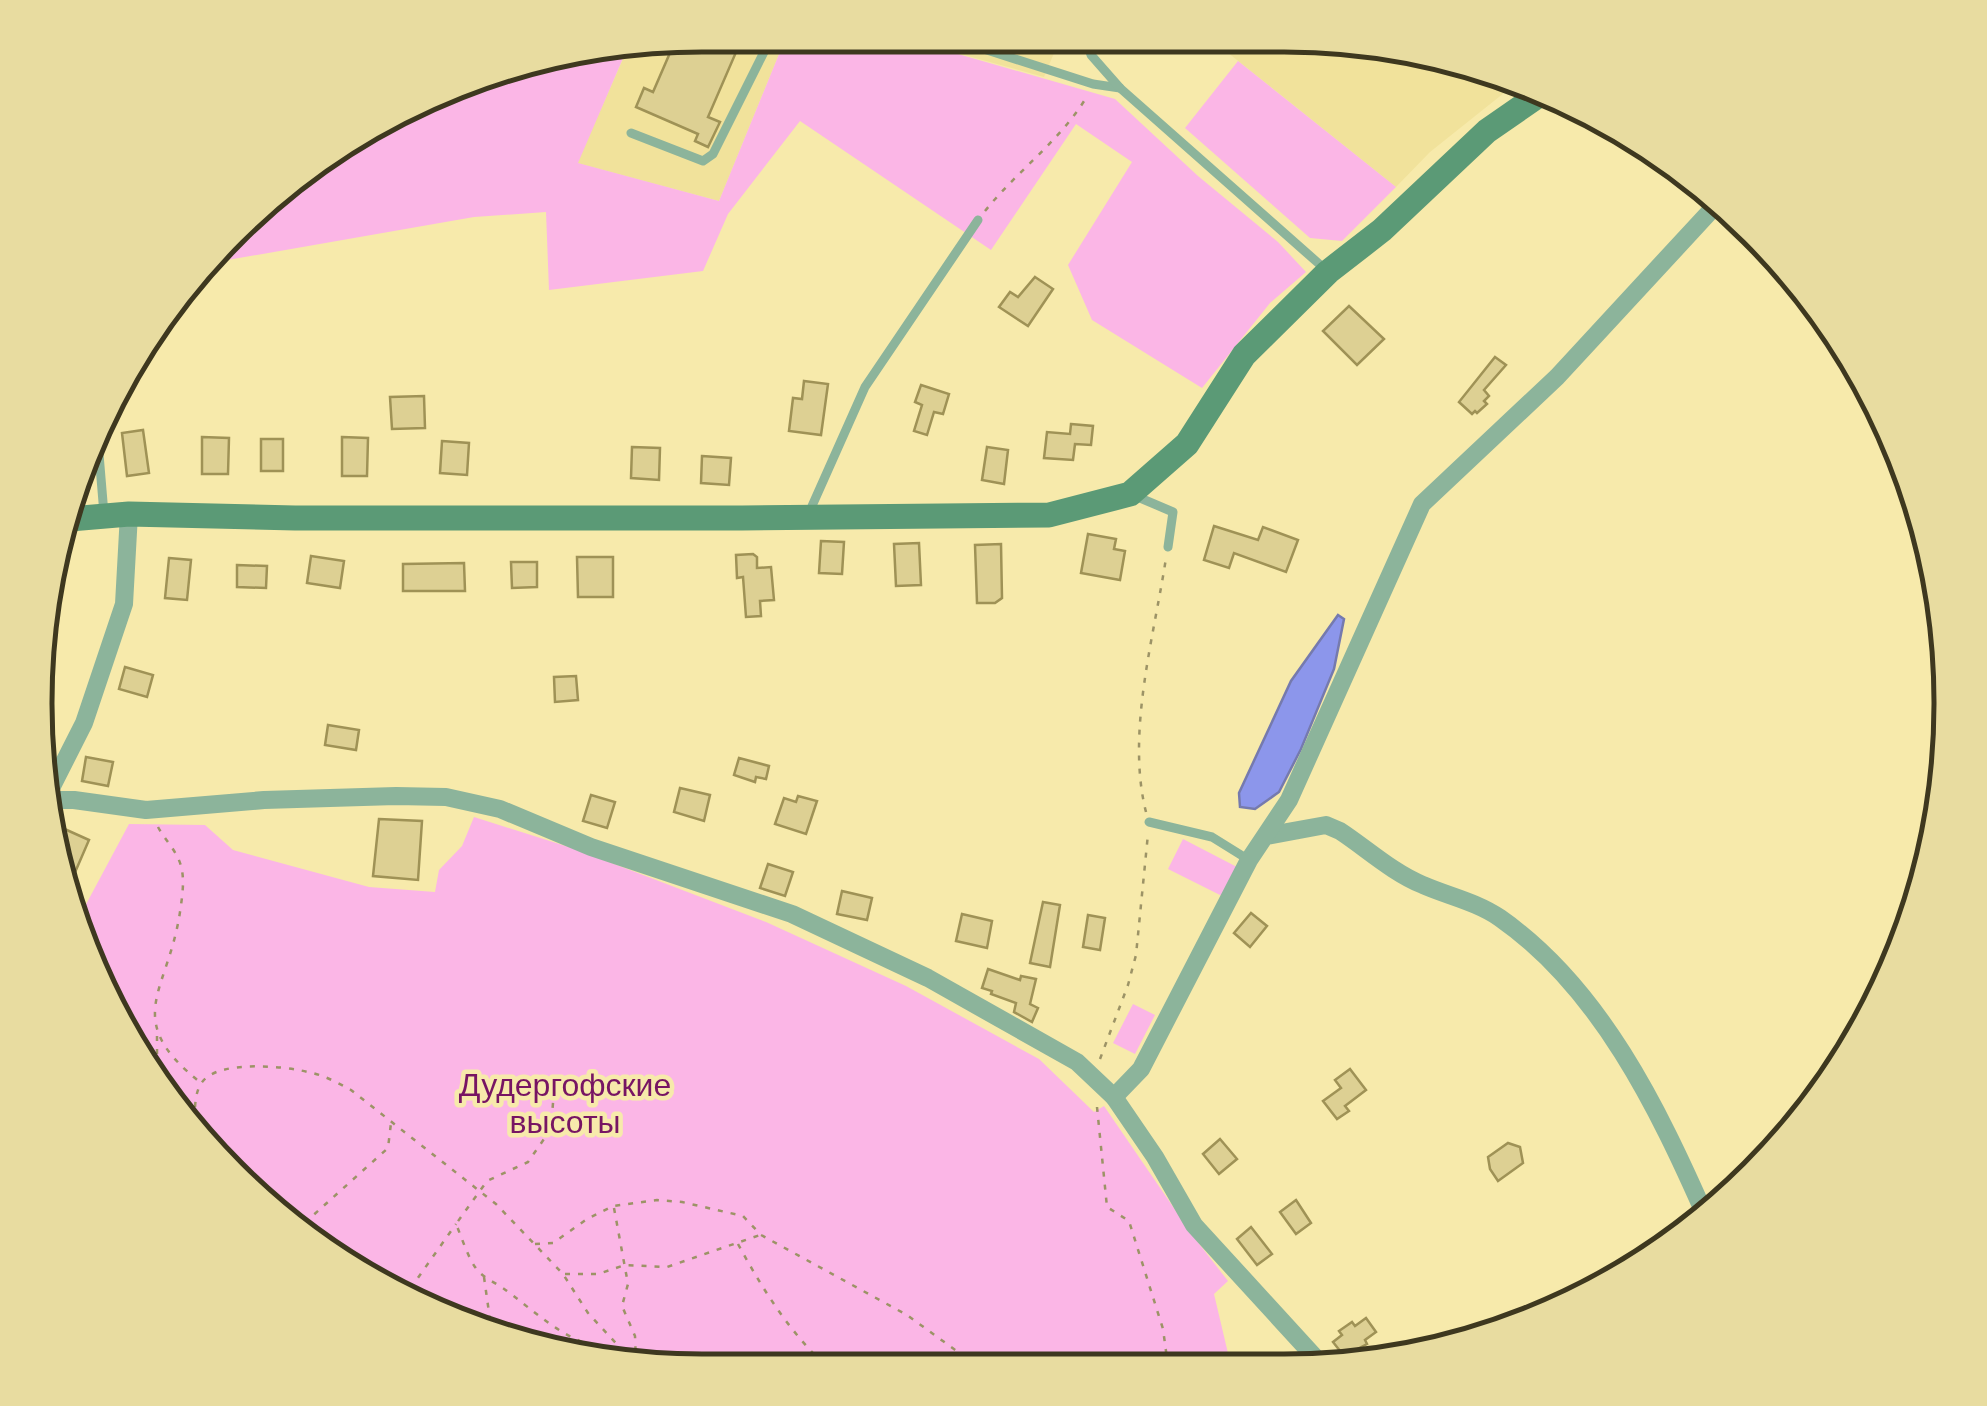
<svg xmlns="http://www.w3.org/2000/svg" width="1987" height="1406" font-family="'DM Sans',sans-serif">
<rect width="100%" height="100%" fill="#f7eaab"/>
<g fill="#f1e29b">
<polygon points="703,35 786,37 719,201 577,163 627,50 621,46"/>
<polygon points="906,39 1059,41 1044,77"/>
<polygon points="1217,44 1415,48 1514,85 1430,152 1396,187"/>
</g>
<g fill="#fbb6e6">
<polygon points="786,37 906,39 1115,99 1198,176 1278,242 1306,272 1270,303 1202,388 1092,320 1068,265 1132,162 1076,124 991,250 800,121 728,214 703,271 549,290 546,212 474,217 199,265 332,147 530,58 621,46 627,49 578,163 719,201"/>
<polygon points="1238,61 1396,187 1342,241 1310,238 1185,128"/>
<polygon points="474,817 575,849 766,922 906,986 1039,1059 1094,1112 1104,1106 1193,1236 1228,1281 1214,1294 1231,1366 660,1370 531,1348 408,1302 297,1233 200,1143 86,959 76,923 129,824 205,825 233,850 369,887 435,892 439,870 462,846"/>
<polygon points="1183,839 1237,867 1222,896 1168,869"/>
<polygon points="1133,1004 1155,1015 1135,1054 1113,1043"/>
</g>
<polygon fill="#8c96eb" stroke="#757aae" stroke-width="2.5" points="1338,615 1344,619 1334,669 1301,749 1279,792 1255,809 1240,807 1239,793 1291,681"/>
<g fill="#ddd093" stroke="#9f9256" stroke-width="2.5">
<polygon points="703,35 743,36 708,117 720,122 708,147 695,141 698,134 636,107 644,88 653,92 676,39"/>
<polygon points="1035,277 1053,289 1028,326 999,307 1010,292 1018,297"/>
<polygon points="1349,306 1384,339 1357,365 1323,331"/>
<polygon points="1495,357 1506,365 1484,390 1489,396 1484,401 1487,404 1477,413 1475,411 1472,414 1459,402"/>
<polygon points="804,381 828,384 821,435 789,431 793,398 802,399"/>
<polygon points="921,385 949,394 943,414 934,412 927,435 914,431 922,405 915,402"/>
<polygon points="424,396 425,428 392,429 390,397"/>
<polygon points="1071,424 1093,426 1091,445 1075,444 1073,460 1044,458 1047,432 1070,434"/>
<polygon points="143,430 149,473 127,476 122,433"/>
<polygon points="202,437 229,438 228,474 202,474"/>
<polygon points="342,437 368,438 367,476 342,476"/>
<rect x="261" y="439" width="22" height="32"/>
<polygon points="442,441 469,443 467,475 440,473"/>
<polygon points="632,447 660,448 659,480 631,478"/>
<polygon points="987,447 1008,450 1004,484 982,480"/>
<polygon points="702,456 731,458 729,485 701,483"/>
<polygon points="1214,526 1258,540 1263,527 1298,540 1286,572 1234,553 1229,568 1204,560"/>
<polygon points="1088,534 1116,539 1114,549 1125,551 1120,580 1081,573"/>
<polygon points="821,541 844,542 842,574 819,573"/>
<polygon points="919,543 921,585 896,586 894,544"/>
<polygon points="1001,544 1002,598 995,603 977,603 975,545"/>
<polygon points="753,554 757,557 757,568 771,567 774,600 760,601 761,616 746,617 743,577 737,578 736,555"/>
<polygon points="311,556 344,561 340,588 307,583"/>
<polygon points="577,557 613,557 613,597 578,597"/>
<polygon points="169,558 191,560 187,600 165,598"/>
<polygon points="511,562 537,562 537,587 512,588"/>
<polygon points="464,563 465,591 403,591 403,564"/>
<polygon points="237,565 267,566 266,588 237,587"/>
<polygon points="125,667 153,675 147,697 119,689"/>
<polygon points="576,676 578,700 555,702 554,677"/>
<polygon points="328,725 359,730 356,750 325,745"/>
<polygon points="86,757 113,762 108,786 82,781"/>
<polygon points="739,758 769,766 766,779 756,777 755,782 734,775"/>
<polygon points="680,788 710,795 704,821 674,812"/>
<polygon points="591,795 615,802 607,828 583,821"/>
<polygon points="798,796 817,801 806,834 775,824 784,798 796,802"/>
<polygon points="379,819 422,821 418,880 373,876"/>
<polygon points="49,822 89,840 73,877 63,872"/>
<polygon points="768,864 793,872 785,896 760,888"/>
<polygon points="842,891 872,898 867,920 837,914"/>
<polygon points="1043,902 1060,905 1050,967 1030,963"/>
<polygon points="1251,913 1267,926 1250,947 1234,933"/>
<polygon points="962,914 992,921 987,948 956,941"/>
<polygon points="1088,915 1105,918 1100,950 1083,947"/>
<polygon points="988,969 1020,980 1021,976 1036,979 1030,1004 1038,1008 1032,1022 1014,1012 1016,1003 991,994 992,991 982,988"/>
<polygon points="1350,1069 1366,1090 1345,1106 1349,1111 1337,1119 1323,1101 1341,1088 1335,1080"/>
<polygon points="1220,1139 1237,1159 1219,1174 1203,1154"/>
<polygon points="1508,1143 1520,1147 1523,1163 1498,1181 1490,1169 1488,1157"/>
<polygon points="1296,1200 1311,1223 1296,1234 1280,1212"/>
<polygon points="1251,1227 1272,1254 1257,1265 1237,1239"/>
<polygon points="1366,1318 1376,1332 1365,1340 1367,1344 1344,1356 1333,1342 1342,1335 1339,1331 1352,1322 1355,1326"/>
</g>
<g fill="none" stroke-linecap="round" stroke-linejoin="round">
<g stroke="#9c9366" stroke-width="2.5" stroke-dasharray="5 8" stroke-linecap="butt">
<path d="M 985,211 C 1017,171 1059,142 1086,98"/>
<path d="M 1146,812 C 1126,733 1154,637 1166,558"/>
<path d="M 158,827 C 165,840 177,851 181,866 C 185,880 182,898 180,912 C 168,993 120,1019 201,1083"/>
<polyline points="157,1036 157,1074"/>
<polyline points="1100,1059 1128,985 1136,955 1148,834"/>
<path d="M 554,1090 L 551,1129 L 528,1162 L 487,1181 L 456,1224 C 462,1238 467,1255 475,1267 C 482,1278 497,1283 507,1291 C 548,1322 569,1345 623,1353"/>
<polyline points="1097,1107 1107,1207 1129,1221 1163,1329 1168,1366"/>
<path d="M 194,1133 C 196,1117 192,1094 203,1081 C 220,1060 284,1066 308,1072 C 324,1075 338,1083 351,1090 L 496,1204 L 563,1274 L 588,1313 L 625,1353 L 647,1367"/>
<polyline points="614,1208 628,1284 622,1306 635,1336 636,1360"/>
<polyline points="299,1235 309,1219 388,1148 391,1123"/>
<polyline points="535,1244 553,1243 587,1219 613,1206 657,1200 682,1202 743,1216 761,1235 907,1315 980,1368"/>
<path d="M 738,1244 C 763,1290 790,1333 829,1369"/>
<polyline points="565,1274 598,1274 625,1265 667,1267 760,1235"/>
<polyline points="484,1277 492,1334"/>
<polyline points="403,1299 456,1224"/>
<polyline points="608,1361 623,1354"/>
<polyline points="960,1368 971,1361"/>
</g>
<g stroke="#8cb49b" stroke-width="9">
<polyline points="956,40 1093,84 1120,88"/>
<polyline points="1087,42 1091,55 1120,88 1326,270"/>
<polyline points="631,133 703,161 713,154 766,48 765,36"/>
<polyline points="97,430 104,514"/>
<polyline points="1133,495 1173,512 1168,547"/>
<polyline points="811,515 812,506 865,387 978,220"/>
<polyline points="1149,822 1212,837 1249,860"/>
</g>
<g stroke="#8cb49b" stroke-width="18">
<polyline points="43,800 74,800 146,810 264,800 396,796 446,797 500,809 591,847 792,914 928,978 1077,1062 1114,1097 1155,1157 1194,1225 1323,1366"/>
<polyline points="44,802 84,723 124,604 129,514"/>
<path d="M 1266,836 L 1326,825 L 1340,831 C 1366,848 1393,873 1423,885 C 1448,896 1477,902 1500,918 C 1600,988 1658,1108 1706,1217"/>
<polyline points="1114,1097 1141,1069 1249,860 1289,800 1422,504 1557,377 1716,205"/>
</g>
<polyline stroke="#5b9a76" stroke-width="25" points="70,519 129,514 295,518 742,518 1049,515 1130,494 1187,444 1244,355 1328,272 1382,230 1487,131 1539,95"/>
</g>
<g text-anchor="middle" dominant-baseline="central" stroke-width="9" stroke-linejoin="round" paint-order="stroke">
<g font-size="32" fill="#771563" stroke="#f7eaab">
<text x="565" y="1085">Дудергофские<tspan x="565" dy="37">высоты</tspan></text>
</g>
</g>
<path d="M0 0H1987V1406H0ZM702 52H1284A650 650 0 0 1 1934 702V704A650 650 0 0 1 1284 1354H702A650 650 0 0 1 52 704V702A650 650 0 0 1 702 52Z" fill="#e8dca0" fill-rule="evenodd"/>
<path fill="none" stroke="#3e381f" stroke-width="5" d="M702 52H1284A650 650 0 0 1 1934 702V704A650 650 0 0 1 1284 1354H702A650 650 0 0 1 52 704V702A650 650 0 0 1 702 52Z"/>
</svg>
